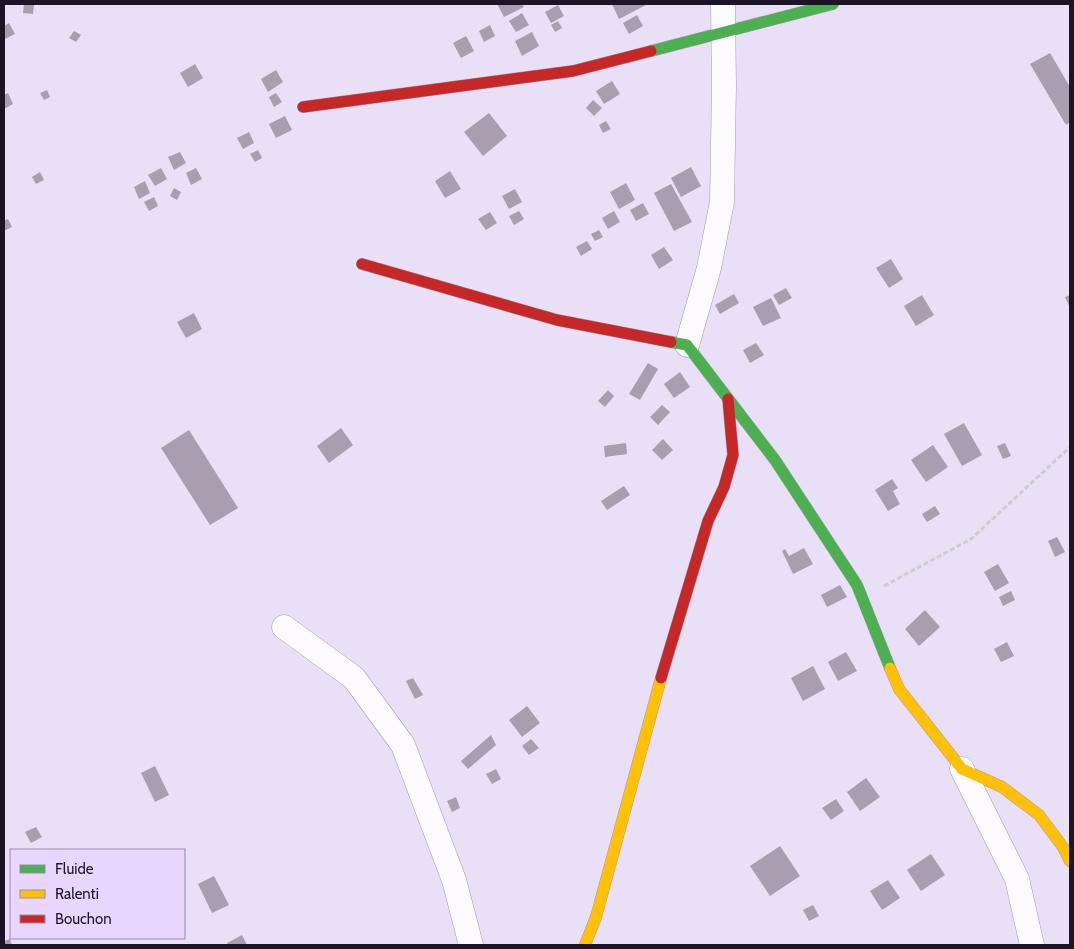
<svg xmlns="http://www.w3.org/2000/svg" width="1074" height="949" font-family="Cabin,sans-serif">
<rect width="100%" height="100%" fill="#e9dff6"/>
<g fill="#a99eb0">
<polygon points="24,4 34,5 33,14 23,13"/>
<polygon points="497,4 522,4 524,7 504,17"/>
<polygon points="612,4 648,4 619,19"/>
<polygon points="558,5 564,16 551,23 545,12"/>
<polygon points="522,13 529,25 516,32 509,21"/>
<polygon points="637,15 643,26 629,34 623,23"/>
<polygon points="558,21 562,28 555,32 551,25"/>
<polygon points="9,23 15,34 5,39 4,26"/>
<polygon points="490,25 495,36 484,42 479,31"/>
<polygon points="74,31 81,35 76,42 69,38"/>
<polygon points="532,32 539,46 522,56 515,41"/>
<polygon points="466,36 474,51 461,58 453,43"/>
<polygon points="1050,53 1070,87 1070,122 1066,125 1030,64"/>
<polygon points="195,64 203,78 188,87 180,73"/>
<polygon points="276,70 283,82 268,92 261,79"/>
<polygon points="612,81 620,94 604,104 596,91"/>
<polygon points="47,90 50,97 44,100 40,93"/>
<polygon points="8,93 13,104 4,109 4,95"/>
<polygon points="276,93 282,102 274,107 269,97"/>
<polygon points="593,100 602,108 594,116 586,108"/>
<polygon points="489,113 507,136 483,156 464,132"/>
<polygon points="285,116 292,130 276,138 269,124"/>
<polygon points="606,121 611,129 603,133 599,125"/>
<polygon points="249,132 254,143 243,149 237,138"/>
<polygon points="258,150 262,158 255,162 250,154"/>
<polygon points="180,152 186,163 174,170 168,157"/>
<polygon points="691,167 701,186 681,197 671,178"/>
<polygon points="161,168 167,179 155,186 148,175"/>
<polygon points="196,168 202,179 191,185 186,173"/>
<polygon points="450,171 461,189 445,198 435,181"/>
<polygon points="40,172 44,180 36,184 32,177"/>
<polygon points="145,181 150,193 139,199 134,187"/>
<polygon points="626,183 635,200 619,209 610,192"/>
<polygon points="671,184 692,222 674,231 654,193"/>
<polygon points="174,188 181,192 177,200 170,196"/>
<polygon points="515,189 522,202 509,209 502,196"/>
<polygon points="154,197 158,206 149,211 144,202"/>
<polygon points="643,203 649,214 636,221 630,210"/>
<polygon points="519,211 524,219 514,225 509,216"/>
<polygon points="614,211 620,222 608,229 602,218"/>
<polygon points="490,212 497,223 486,230 478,219"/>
<polygon points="8,219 12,227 4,231 4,221"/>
<polygon points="599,230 603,237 595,241 591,234"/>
<polygon points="587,241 592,249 581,256 576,247"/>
<polygon points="664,247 673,260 659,269 651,255"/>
<polygon points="891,259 903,279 889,288 876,268"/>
<polygon points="786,288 792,298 779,305 773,295"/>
<polygon points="734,294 739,303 720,314 715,305"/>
<polygon points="922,295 934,315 916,326 904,306"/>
<polygon points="1070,295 1070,308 1065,297"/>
<polygon points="771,298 781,318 763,326 753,307"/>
<polygon points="194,313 202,329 186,338 177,322"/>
<polygon points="756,343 764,355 750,363 743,350"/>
<polygon points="648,363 658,369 640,400 629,394"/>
<polygon points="680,372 690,387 674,398 664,384"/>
<polygon points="608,390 614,396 605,407 598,401"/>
<polygon points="662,405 670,412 658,425 650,417"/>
<polygon points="964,423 982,455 962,466 944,434"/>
<polygon points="341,428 353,445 329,463 317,446"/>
<polygon points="189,430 238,508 210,525 161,448"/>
<polygon points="663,439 673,450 662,460 652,450"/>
<polygon points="626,443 627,454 605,457 604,446"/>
<polygon points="1005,443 1011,456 1003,459 997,446"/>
<polygon points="933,445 948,467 926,482 911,460"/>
<polygon points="892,479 898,488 893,491 900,504 888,511 875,490"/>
<polygon points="624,486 630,495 607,510 601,501"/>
<polygon points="935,506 940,514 927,522 922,514"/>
<polygon points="1057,537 1065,552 1055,557 1048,541"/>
<polygon points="804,548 813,564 793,574 782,551 785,549 789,556"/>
<polygon points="998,564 1009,583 995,591 984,572"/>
<polygon points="840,585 847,597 827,607 821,595"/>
<polygon points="1011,591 1015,600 1003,606 999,597"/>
<polygon points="925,610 940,627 919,646 905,629"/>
<polygon points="1007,642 1014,656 1001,662 994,649"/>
<polygon points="846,652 857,671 838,681 828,662"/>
<polygon points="813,666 825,689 803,701 791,678"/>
<polygon points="413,678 423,695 415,699 406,681"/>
<polygon points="527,706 540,723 522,737 509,720"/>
<polygon points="491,735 496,745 468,769 461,761"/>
<polygon points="531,739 539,748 529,755 522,746"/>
<polygon points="155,766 169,795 155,802 141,773"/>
<polygon points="496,769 501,779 492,784 486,774"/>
<polygon points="866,778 880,797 860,811 847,792"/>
<polygon points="456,797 460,808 452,812 447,801"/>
<polygon points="836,799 844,811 831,820 822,808"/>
<polygon points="36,827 42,837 31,843 25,832"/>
<polygon points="780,846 800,876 770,896 750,866"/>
<polygon points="931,854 945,875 921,891 907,870"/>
<polygon points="214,876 229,905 212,913 198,884"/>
<polygon points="888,880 900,898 882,910 870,891"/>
<polygon points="813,905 819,916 809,921 803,910"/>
<polygon points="242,935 247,945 228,945 227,943"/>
<polygon points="10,939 12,945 4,945 4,941"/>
</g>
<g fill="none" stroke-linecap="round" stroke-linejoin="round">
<g stroke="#a49bae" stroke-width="25">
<g id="street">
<polyline points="687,345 709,268 722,202 724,86 723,4"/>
<polyline points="284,627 354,678 403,745 454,880 471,945"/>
<polyline points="962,769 1017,879 1032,945"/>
</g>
</g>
<g stroke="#a49bae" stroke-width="12">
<g id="fast">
<polyline points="651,51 833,4"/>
<polyline points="671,342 687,345 775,460 857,585 890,668"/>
</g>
</g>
<g stroke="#a49bae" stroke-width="12">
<g id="slow">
<polyline points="890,668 899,689 962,769 1002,787 1039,815 1063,847 1070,861"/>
<polyline points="585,945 596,917 661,678"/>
</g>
</g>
<g stroke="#a49bae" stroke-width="12">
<g id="jam">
<polyline points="303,107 573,71 651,51"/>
<polyline points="362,264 557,320 671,342"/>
<polyline points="661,678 708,521 724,487 733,455 728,399"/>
</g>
</g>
<polyline stroke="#cfcbd2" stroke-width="3" stroke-dasharray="5 2.5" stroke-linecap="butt" points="884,586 971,539 1070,447"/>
<use href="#street" stroke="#fcfafe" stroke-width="24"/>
<use href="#fast" stroke="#4caf50" stroke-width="11"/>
<use href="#slow" stroke="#ffc107" stroke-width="11"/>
<use href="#jam" stroke="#c62828" stroke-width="11"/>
</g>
<rect width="1074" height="949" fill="none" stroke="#1d1527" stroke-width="10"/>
<rect x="10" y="849" width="175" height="90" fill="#e8d6ff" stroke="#9789a9"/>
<rect x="20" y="865" width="25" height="8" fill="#4caf50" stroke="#9789a9"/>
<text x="55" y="874" font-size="15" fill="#1d1527">Fluide</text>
<rect x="20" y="890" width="25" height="8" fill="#ffc107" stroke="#9789a9"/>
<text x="55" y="899" font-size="15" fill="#1d1527">Ralenti</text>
<rect x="20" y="915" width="25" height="8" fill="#c62828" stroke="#9789a9"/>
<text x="55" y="924" font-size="15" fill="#1d1527">Bouchon</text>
</svg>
